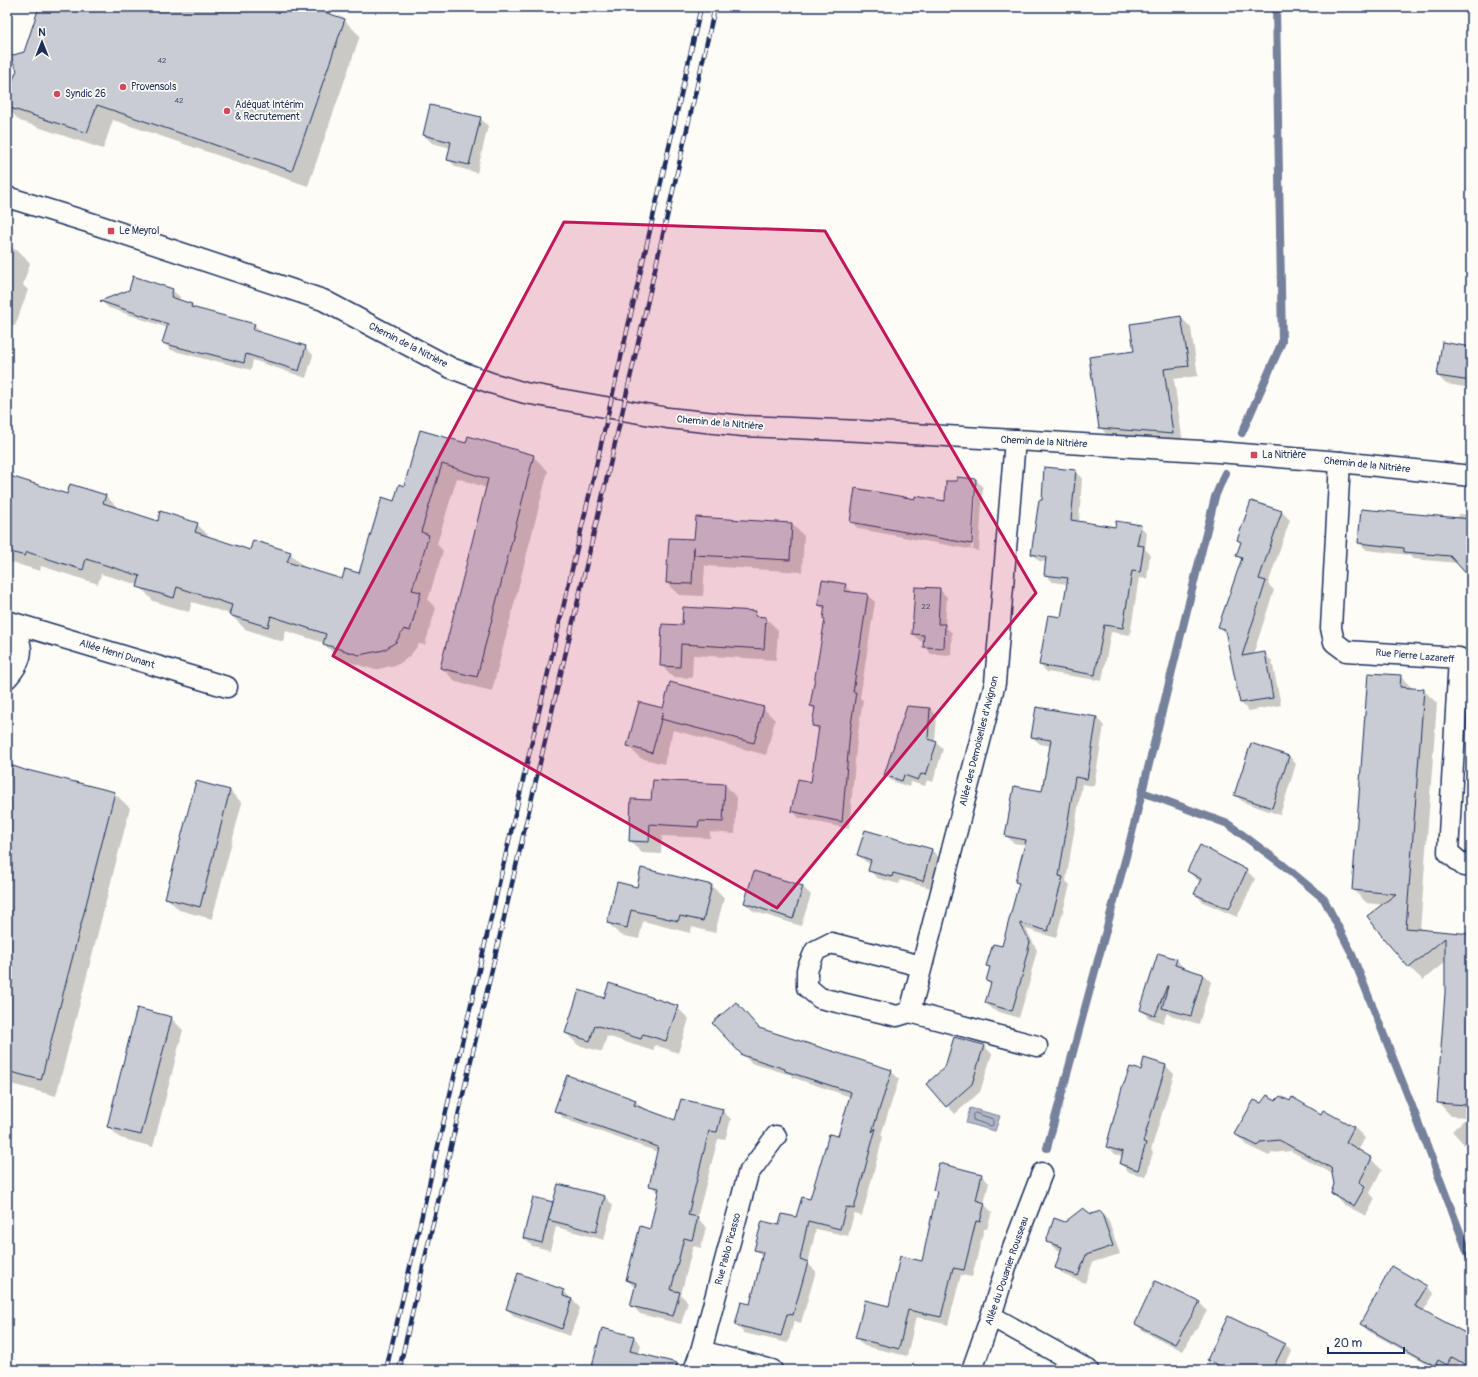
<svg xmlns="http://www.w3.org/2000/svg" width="1478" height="1377" font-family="Pangolin,sans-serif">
<rect width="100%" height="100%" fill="#fdfcf7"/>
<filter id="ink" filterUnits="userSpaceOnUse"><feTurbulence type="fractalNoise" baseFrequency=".025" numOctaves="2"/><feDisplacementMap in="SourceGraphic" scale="8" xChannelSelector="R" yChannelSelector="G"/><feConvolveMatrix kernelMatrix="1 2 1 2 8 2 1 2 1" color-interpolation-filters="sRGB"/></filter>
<g filter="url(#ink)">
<polygon fill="#b3b8c5" stroke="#76819c" points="970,1108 1000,1116 995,1131 966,1123"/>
<g fill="#0003" fill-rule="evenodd">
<polygon points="40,7 306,7 344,20 360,36 308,186 113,120 103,149 20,121 7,108 7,97 25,53"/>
<polygon points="480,118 488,126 477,173 456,167 448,159 451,148 432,143 424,135"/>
<polygon points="7,247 19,251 30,263 23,285 28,290 15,326 7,324"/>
<polygon points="172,290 180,297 179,300 192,305 196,309 254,325 262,332 261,333 305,347 313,355 306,378 253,360 251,370 212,360 212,361 171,350 164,343 168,328 109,308 102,302"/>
<polygon points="1181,317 1191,328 1198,376 1174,379 1183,444 1110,438 1100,427 1135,352"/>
<polygon points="1471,348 1471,388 1446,384 1438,376"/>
<polygon points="466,444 533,456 548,471 492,691 456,682 441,667 487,488 457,478 437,544 443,551 428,600 436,608 425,645 419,644 410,656 399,664 375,670 339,659 324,644 324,643 286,631 283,642 245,629 230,614 192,602 189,612 153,601 139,585 101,574 98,584 41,566 40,571 7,561 7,476 68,495 105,495 120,510 158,522 197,524 212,539 250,551 290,553 305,568 305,569 343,581 360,574 395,503 404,487"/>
<polygon points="1075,471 1082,478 1079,522 1116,528 1140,526 1147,533 1145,549 1150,554 1147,579 1139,578 1130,635 1111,632 1102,681 1047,672 1040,665 1062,618 1068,584 1052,582 1045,574 1046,562 1039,561 1032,554 1042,502"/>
<path d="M 958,478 L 976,480 L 983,487 L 979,551 L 859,529 L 851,522 L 915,500 L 946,502 L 958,482 ZM 975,485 L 977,485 L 973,549 L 971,549 Z"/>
<polygon points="1252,502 1282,512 1290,520 1268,584 1274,590 1253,655 1264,653 1272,661 1281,705 1249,711 1241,703 1227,635 1219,627 1242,561 1237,555 1242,543 1238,540"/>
<polygon points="1458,514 1471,515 1471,574 1458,563 1413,559 1409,555 1367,550 1359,543 1457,519"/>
<polygon points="792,524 804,536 802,572 707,566 705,565 703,596 679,595 667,583 695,540"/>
<polygon points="845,585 853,593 867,595 875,602 860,698 863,700 857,739 849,829 799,818 792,810 812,783 819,731 813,725 815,710 811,706 826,620 825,611 819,605"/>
<polygon points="916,588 939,589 947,597 945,626 952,633 951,655 931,654 924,646 924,642 920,641 913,634"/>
<polygon points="755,612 761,618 766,618 778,630 776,660 693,655 692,678 673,677 661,665 683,626"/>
<polygon points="1400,676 1413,689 1423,690 1437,703 1420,931 1471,935 1471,1152 1452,1131 1467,1117 1451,1116 1438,1102 1446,993 1446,961 1423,980 1409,967 1383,905 1367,903 1353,890"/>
<polygon points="908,707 930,709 937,716 935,742 943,749 933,782 927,780 925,786 911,782 909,787 892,781 885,775"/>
<polygon points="763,708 775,720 766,755 673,730 664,764 640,758 628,746 664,710"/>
<polygon points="1097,718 1104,726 1094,786 1082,784 1066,881 1070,885 1056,938 1026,929 1037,950 1031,973 1032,974 1019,1018 993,1010 986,1003 991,985 987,981 991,969 987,966 1002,948 1020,885 1016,881 1026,845 1014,843 1006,836 1043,792 1051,746 1040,744 1032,737"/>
<polygon points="1289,756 1296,764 1280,815 1243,802 1235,795"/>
<polygon points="29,773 114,793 130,808 56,1096 7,1083 7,783"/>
<polygon points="725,785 737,798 735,834 710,832 710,838 662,836 661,854 642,853 630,840 652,801"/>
<polygon points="230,791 242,803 212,919 179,910 167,898"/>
<polygon points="866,831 932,850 939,858 931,888 900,880 899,884 877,878 869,870 871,864 866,862 858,855"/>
<polygon points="1200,846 1247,871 1255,879 1237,917 1203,902 1195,894 1201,882 1196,879 1188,871"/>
<polygon points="755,872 803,887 811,895 801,926 753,911 745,903"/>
<polygon points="712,886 724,898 715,933 692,927 690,933 643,921 639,939 620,935 608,923 638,888"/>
<polygon points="1177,960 1184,968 1184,969 1203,974 1211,982 1199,1024 1171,1016 1167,1013 1163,1023 1149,1018 1141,1010"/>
<polygon points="605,999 677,1007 689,1019 678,1053 655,1045 653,1051 607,1036 602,1052 578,1045 566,1033"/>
<polygon points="171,1018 183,1030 153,1147 120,1138 108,1126"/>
<polygon points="760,1029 891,1071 899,1079 881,1135 883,1137 862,1216 854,1214 848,1236 816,1229 808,1264 816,1271 801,1323 794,1321 788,1343 744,1333 736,1325 751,1305 763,1258 756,1250 780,1226 797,1218 811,1200 839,1137 851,1097 794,1078 791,1075 751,1063 742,1054"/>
<polygon points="955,1038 984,1046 992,1054 980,1092 955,1114 928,1084 946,1068"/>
<polygon points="1166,1066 1174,1074 1151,1150 1153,1152 1146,1177 1129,1172 1121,1164 1123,1157 1115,1154 1107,1146 1141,1071"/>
<polygon points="635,1100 644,1110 675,1122 722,1110 731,1119 725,1140 718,1139 697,1218 706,1227 701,1248 693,1246 681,1295 688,1302 681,1324 640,1314 632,1305 635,1288 627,1280 650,1230 659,1194 650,1185 658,1152 564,1119 556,1110"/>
<polygon points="1277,1101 1354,1127 1365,1138 1358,1151 1371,1159 1382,1170 1370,1193 1375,1199 1366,1216 1343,1204 1332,1192 1335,1184 1333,1174 1291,1151 1272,1153 1269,1156 1246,1145 1235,1133 1261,1105"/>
<polygon points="981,1175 989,1183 984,1204 992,1212 987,1229 984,1229 972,1277 961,1275 948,1325 916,1317 907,1356 864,1346 856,1338 890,1307 922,1262 938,1194 934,1190"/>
<polygon points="559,1185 605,1197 613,1205 604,1240 556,1227 550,1250 532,1246 524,1238 554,1204"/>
<polygon points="1101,1212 1108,1219 1120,1254 1093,1262 1085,1283 1064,1275 1056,1267 1062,1251 1055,1249 1048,1241 1065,1223"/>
<polygon points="1156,1282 1200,1303 1207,1311 1183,1351 1143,1331 1136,1324"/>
<polygon points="1427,1287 1434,1294 1423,1312 1471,1337 1471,1370 1459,1363 1455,1370 1451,1370 1445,1367 1443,1370 1439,1370 1368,1331 1361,1323"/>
<polygon points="564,1291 580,1308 570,1336 515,1317 507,1309"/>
<polygon points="634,1337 641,1345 639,1354 649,1370 592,1370"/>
<polygon points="1285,1344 1292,1352 1283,1370 1222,1370 1216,1367 1209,1360"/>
</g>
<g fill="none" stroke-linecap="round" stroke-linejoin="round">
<polygon stroke="#586687" stroke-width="1" points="975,1113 993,1119 993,1125 991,1126 973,1120 973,1115"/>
<g stroke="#76819c" stroke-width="8">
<polyline points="1242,433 1282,342 1276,7"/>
<polyline points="1142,792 1228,824 1283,865 1324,899 1351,952 1410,1101 1471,1261"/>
<polyline points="1047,1148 1127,853 1215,497 1225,473"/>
</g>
</g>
<g fill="#c9ccd3" stroke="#1b2f5e">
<polygon points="39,7 309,7 345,19 292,171 97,105 87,133 7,107 7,95 17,70 10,56 24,52"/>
<polygon points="430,105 481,117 469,165 447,160 451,142 423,135"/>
<polygon points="133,276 173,289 171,297 192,304 191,307 255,324 253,330 306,346 299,371 246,354 244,363 205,353 204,354 162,343 168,324 100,301 129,290"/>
<polygon points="1181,316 1189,366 1164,369 1173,434 1099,428 1089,357 1134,351 1130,324"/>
<polygon points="1442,342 1471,347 1471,381 1437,376"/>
<polygon points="420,430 466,443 468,436 534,455 477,677 440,668 488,479 442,464 421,532 429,535 412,590 421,592 410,631 404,629 396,642 384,650 359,655 323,644 326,634 271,616 268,627 229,615 232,605 177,587 174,598 137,587 140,576 86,559 83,570 27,552 25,556 7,551 7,475 67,494 70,484 106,495 103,503 158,521 160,511 198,523 195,532 250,550 253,540 291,552 287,562 342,579 345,569 359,573 382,497 394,501 399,484 404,486"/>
<polygon points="1044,467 1076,470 1071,520 1115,527 1116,521 1141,525 1137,545 1144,546 1140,572 1132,571 1123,628 1104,625 1095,675 1039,665 1048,615 1061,617 1068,578 1044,575 1046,557 1031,554 1039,500 1042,500"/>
<polygon points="957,477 976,479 972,544 850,522 855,488 915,499 915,496 945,501 946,481 957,481"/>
<polygon points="1251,501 1282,511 1259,579 1266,581 1242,656 1265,652 1273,698 1240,703 1225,630 1218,627 1242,558 1236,556 1241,542 1237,540"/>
<polygon points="1361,509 1471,519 1471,579 1450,556 1404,552 1404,548 1358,543"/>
<polygon points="696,517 792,523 790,560 694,555 694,546 692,584 666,583 669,538 694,539"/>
<polygon points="822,580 846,584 844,591 868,594 853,692 856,692 850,731 842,822 791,811 798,779 811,782 819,727 812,726 815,707 810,706 825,619 823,619 825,606 818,605"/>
<polygon points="915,587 940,588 938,624 945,624 944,648 923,647 924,635 912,634"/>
<polygon points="683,607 756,611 755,616 766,617 764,649 681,644 680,667 660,666 662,624 682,625"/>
<polygon points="1368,673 1401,675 1400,687 1424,689 1406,928 1471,934 1471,1071 1468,1105 1437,1103 1445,993 1445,938 1409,968 1384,939 1367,916 1396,894 1352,890"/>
<polygon points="670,682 764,707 754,743 661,719 663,712 652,753 627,746 639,702 663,708"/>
<polygon points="907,706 930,708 928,739 937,742 926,775 921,774 918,780 904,775 902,781 884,775"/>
<polygon points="1036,707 1097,717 1087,779 1075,777 1059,876 1063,877 1048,931 1020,923 1030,942 1024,965 1025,966 1012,1011 985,1003 991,983 986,981 990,967 986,966 993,944 1002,946 1019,883 1015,882 1026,840 1005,836 1014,786 1042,791 1051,740 1031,737"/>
<polygon points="1251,743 1289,756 1272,808 1234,795"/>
<polygon points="10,765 28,771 27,770 115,792 41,1080 7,1071 7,779"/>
<polygon points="653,780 725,784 723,822 699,821 698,827 650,824 649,842 629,841 631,799 651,800"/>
<polygon points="196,781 230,790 200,907 165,898"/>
<polygon points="865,830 932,849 923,881 893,873 892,877 868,871 871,860 857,855"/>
<polygon points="1200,845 1247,870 1229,909 1194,894 1201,879 1187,871"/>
<polygon points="641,868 712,885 703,921 680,916 678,921 631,910 627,928 607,923 617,882 637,887"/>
<polygon points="754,871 803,886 793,919 744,903"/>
<polygon points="1158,953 1177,959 1175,965 1203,974 1191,1016 1162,1008 1168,986 1167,986 1155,1016 1140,1010"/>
<polygon points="609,983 678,1006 666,1041 643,1034 641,1039 595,1025 590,1041 565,1033 579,990 604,998"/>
<polygon points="736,1002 759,1028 892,1070 872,1132 876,1128 854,1209 846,1207 840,1229 808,1221 800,1259 808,1262 793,1315 787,1314 781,1336 735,1325 741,1302 750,1304 756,1281 763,1252 754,1250 762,1221 779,1225 782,1214 796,1217 802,1197 810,1199 829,1134 838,1136 851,1092 785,1071 785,1069 742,1055 712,1023"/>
<polygon points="137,1008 172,1017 141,1135 107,1127"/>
<polygon points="954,1037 984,1045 972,1084 946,1107 926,1084 945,1067"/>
<polygon points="1144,1058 1166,1065 1143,1142 1146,1143 1138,1170 1120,1164 1123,1152 1106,1147 1123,1084 1124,1084 1130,1067 1141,1070"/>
<polygon points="567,1075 636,1100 634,1105 675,1120 681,1099 723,1109 717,1132 709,1131 688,1215 698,1217 692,1240 684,1238 671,1290 680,1292 673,1316 630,1306 636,1283 626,1280 640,1226 650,1229 659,1188 649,1186 658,1147 554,1111"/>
<polygon points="1267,1095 1276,1100 1280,1096 1290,1101 1292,1097 1321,1114 1323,1110 1354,1127 1346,1142 1372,1158 1359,1183 1365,1187 1354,1206 1331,1193 1334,1184 1331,1168 1279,1140 1261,1142 1258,1146 1234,1134 1254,1100 1261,1103"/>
<polygon points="939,1163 982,1174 976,1200 985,1203 980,1222 976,1221 964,1270 953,1268 941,1317 908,1310 899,1349 855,1338 865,1300 889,1306 900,1256 922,1261 937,1191 933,1190"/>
<polygon points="558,1184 605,1196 596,1232 548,1220"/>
<polygon points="533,1197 553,1202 542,1243 523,1238"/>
<polygon points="1083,1208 1091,1214 1101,1211 1113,1246 1086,1255 1078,1276 1055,1268 1062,1247 1046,1242 1054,1218 1065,1222"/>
<polygon points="1392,1266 1427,1286 1415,1306 1471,1336 1471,1368 1452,1357 1447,1365 1438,1360 1435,1366 1360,1324"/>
<polygon points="518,1273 564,1290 563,1296 572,1299 562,1329 506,1309"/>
<polygon points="1155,1281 1200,1302 1175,1344 1135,1324"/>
<polygon points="1228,1316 1285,1344 1272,1370 1228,1370 1207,1360"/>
<polygon points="602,1328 634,1336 630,1351 677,1363 676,1370 591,1370"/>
</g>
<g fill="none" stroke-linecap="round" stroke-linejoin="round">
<g stroke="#1b2f5e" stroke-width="23">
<g id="minor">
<polyline points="7,197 91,223 323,300 451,368 491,383 525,393 668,418 743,426 861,431 1218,452 1340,462 1471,476"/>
<polyline points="1340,462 1331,628 1334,642 1346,651 1459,658 1448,852 1464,866 1471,866"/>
<polyline points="7,621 227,687"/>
<path d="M 7,678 C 26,657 24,645 10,622"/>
<polyline points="921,966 831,943 815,951 807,970 807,987 820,998 897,1016 910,1012 995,683 1015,440"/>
<polyline points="910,1012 1037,1046"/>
<polyline points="991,1316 1088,1370"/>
<polyline points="701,1351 772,1370"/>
<polyline points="694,1370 701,1351 748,1174 776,1136"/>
<polyline points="972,1370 991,1316 1008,1261 1042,1173"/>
</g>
</g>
<use href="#minor" stroke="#fdfcf7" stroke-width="20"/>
<g stroke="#1b2f5e" stroke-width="4.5">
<g id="rail">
<polyline points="386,1370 606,423 701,7"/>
<polyline points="399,1370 556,694 620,422 715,7"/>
</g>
</g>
<use href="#rail" stroke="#fdfcf7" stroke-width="3" stroke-dasharray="9" stroke-linecap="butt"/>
</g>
</g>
<path fill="#c2185b" fill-opacity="0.2" stroke="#c2185b" stroke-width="3" stroke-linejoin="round" d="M 564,222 L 825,231 L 1036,593 L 777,908 L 333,656 Z"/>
<g fill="#d1495b" stroke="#fdfcf7" stroke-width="1.5">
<circle cx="123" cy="87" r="4"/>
<circle cx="57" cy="94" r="4"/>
<circle cx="227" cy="111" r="4"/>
<rect x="107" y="227" width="8" height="8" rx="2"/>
<rect x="1250" y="451" width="8" height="8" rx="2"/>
</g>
<g text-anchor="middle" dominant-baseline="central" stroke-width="3.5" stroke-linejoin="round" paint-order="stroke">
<g font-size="8" fill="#46567b">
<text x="162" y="60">42</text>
<text x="179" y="100">42</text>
<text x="926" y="606">22</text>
</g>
<g font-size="10" fill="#1b2f5e" stroke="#fdfcf7" text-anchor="start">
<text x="131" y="87">Provensols</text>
<text x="65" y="94">Syndic 26</text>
<text x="235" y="105">Adéquat Intérim<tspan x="235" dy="12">&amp; Recrutement</tspan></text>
<text x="119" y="231">Le Meyrol</text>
<text x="1262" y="455">La Nitrière</text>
</g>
<g font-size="10" fill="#1b2f5e" stroke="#fdfcf7">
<text transform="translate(408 345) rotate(27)">Chemin de la Nitrière</text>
<text transform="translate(720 423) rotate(5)">Chemin de la Nitrière</text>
<text transform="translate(1044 442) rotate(3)">Chemin de la Nitrière</text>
<text transform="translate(1367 465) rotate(6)">Chemin de la Nitrière</text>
<text transform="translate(117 654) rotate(17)">Allée Henri Dunant</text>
<text transform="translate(1415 656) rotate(5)">Rue Pierre Lazareff</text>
<text transform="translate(979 741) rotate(-76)">Allée des Demoiselles d'Avignon</text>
<text transform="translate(728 1249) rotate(-75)">Rue Pablo Picasso</text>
<text transform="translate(1007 1271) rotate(-71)">Allée du Douanier Rousseau</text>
</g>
</g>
<rect width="1478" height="1377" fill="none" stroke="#fdfcf7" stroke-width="24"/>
<rect x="12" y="12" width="1454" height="1353" fill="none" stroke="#1b2f5e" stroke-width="1.5" filter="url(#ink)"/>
<g transform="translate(42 42)" stroke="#fdfcf7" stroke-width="3" paint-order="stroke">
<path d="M0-3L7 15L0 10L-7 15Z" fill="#1b2f5e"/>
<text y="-6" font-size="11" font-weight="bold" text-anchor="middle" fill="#1b2f5e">N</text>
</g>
<path d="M1328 1347v6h76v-6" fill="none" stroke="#1b2f5e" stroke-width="2"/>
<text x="1334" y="1347" font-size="12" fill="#1b2f5e" stroke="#fdfcf7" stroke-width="3" paint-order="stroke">20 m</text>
</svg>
